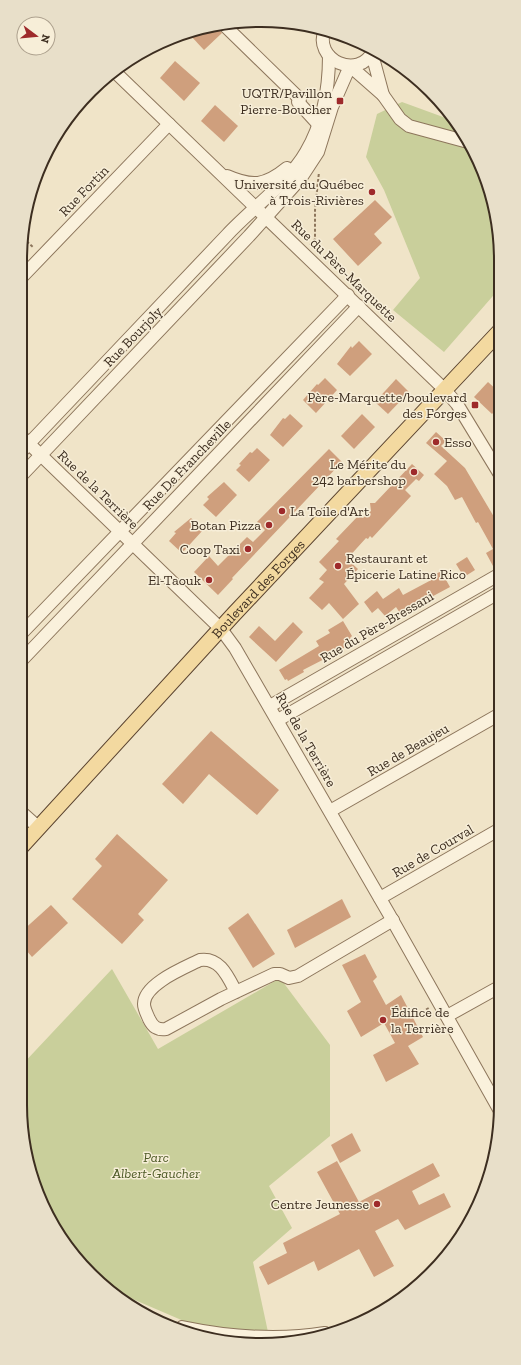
<svg xmlns="http://www.w3.org/2000/svg" width="521" height="1365" font-family="'Zilla Slab',serif">
<rect width="100%" height="100%" fill="#f0e4c8"/>
<g fill="#c9cf9b">
<polygon points="402,102 454,121 476,154 495,215 493,219 496,219 499,229 499,289 444,352 393,310 420,278 384,190 366,157 377,114"/>
<polygon points="112,969 158,1049 280,978 330,1045 330,1136 269,1186 292,1228 253,1262 268,1332 193,1325 114,1291 80,1263 33,1182 20,1105 20,1067"/>
</g>
<g fill="#cf9f7d">
<polygon points="216,27 222,33 204,50 190,35"/>
<polygon points="175,61 200,83 184,101 160,78"/>
<polygon points="215,105 238,126 224,142 201,121"/>
<polygon points="375,200 392,217 374,234 382,243 358,266 333,239"/>
<polygon points="359,341 372,354 350,376 337,364 351,346 352,348"/>
<polygon points="325,378 337,390 316,413 303,400 317,384 318,385"/>
<polygon points="396,379 409,392 388,414 375,402"/>
<polygon points="488,382 499,392 499,407 492,414 474,397"/>
<polygon points="290,414 303,426 283,447 270,435 283,418 285,419"/>
<polygon points="362,414 375,427 354,449 341,436"/>
<polygon points="436,432 446,441 441,446 465,468 500,527 500,562 493,566 486,553 493,549 478,522 476,523 462,497 455,500 447,486 434,474 447,461 426,443"/>
<polygon points="257,448 270,460 249,482 236,470 241,465 239,464 250,452 252,453"/>
<polygon points="329,449 342,462 232,578 233,579 218,595 194,572 209,556 218,566 247,537 253,542 265,530 257,522"/>
<polygon points="412,464 424,475 419,481 416,479 405,490 411,496 372,538 370,536 368,539 366,538 347,559 358,569 344,584 359,604 343,619 329,603 322,610 309,598 324,582 319,579 327,570 319,562 339,541 336,539 359,515 363,518 371,511 370,503 375,503"/>
<polygon points="224,482 237,495 216,517 203,505 209,499 207,497"/>
<polygon points="191,518 203,530 182,553 169,541 176,533 174,532"/>
<polygon points="467,557 475,570 464,577 456,564"/>
<polygon points="441,571 450,587 422,602 402,616 396,607 385,616 378,608 372,613 364,602 377,591 383,599 399,588 403,595 435,578 433,576"/>
<polygon points="343,621 352,636 350,638 352,642 338,652 303,670 304,672 288,681 287,679 285,680 279,670 319,646 316,641 330,633 328,630"/>
<polygon points="293,622 303,632 276,662 249,637 259,626 275,641"/>
<polygon points="211,731 279,790 257,815 209,774 183,804 162,784"/>
<polygon points="117,834 168,880 138,914 144,920 122,944 72,899 102,866 95,859"/>
<polygon points="342,899 351,917 295,948 287,930"/>
<polygon points="51,905 68,923 32,957 20,943 20,933"/>
<polygon points="248,913 275,954 253,968 228,928"/>
<polygon points="365,954 377,977 373,981 386,1005 401,995 423,1037 408,1046 419,1064 386,1082 373,1055 395,1043 384,1023 361,1037 347,1011 361,1002 342,965"/>
<polygon points="352,1133 361,1151 340,1163 331,1145"/>
<polygon points="337,1161 359,1202 433,1163 440,1176 412,1191 419,1205 444,1193 451,1207 405,1230 398,1219 375,1231 394,1266 374,1277 359,1249 318,1271 314,1261 268,1285 259,1267 287,1253 283,1243 340,1214 317,1172"/>
</g>
<g fill="none" stroke-linecap="round" stroke-linejoin="round">
<g stroke="#8d765c" stroke-width="14">
<g id="minor">
<polyline points="223,24 300,99"/>
<path d="M 325,29 C 312,60 359,81 373,51"/>
<polyline points="116,73 445,390 457,404 499,473"/>
<polyline points="383,95 400,119 409,126 468,142"/>
<polyline points="298,102 318,124"/>
<path d="M 227,176 C 252,187 265,186 287,168"/>
<polyline points="20,279 169,124"/>
<polyline points="20,435 221,629 235,648 389,914 500,1111"/>
<path d="M 20,453 C 89,380 158,308 227,235 C 251,209 289,182 306,152 C 323,123 329,89 329,56"/>
<polyline points="20,477 249,236 301,178 318,152 332,107 350,66 383,95 372,54"/>
<polyline points="20,635 348,295"/>
<polyline points="20,662 359,306"/>
<polyline points="270,706 500,574"/>
<polyline points="278,720 500,592"/>
<polyline points="20,811 39,828"/>
<polyline points="330,811 500,714"/>
<polyline points="380,898 500,829"/>
<path d="M 236,992 C 228,977 220,957 200,960 C 184,968 144,984 144,1004 C 144,1009 147,1014 149,1019 C 153,1027 157,1030 166,1029 L 221,999 L 274,974 L 280,974 L 289,978 L 298,976 L 393,920"/>
<polyline points="447,1016 501,986"/>
<path d="M 182,1327 C 230,1337 276,1341 325,1333"/>
</g>
</g>
<g stroke="#5b4430" stroke-width="17">
<g id="major">
<path id="s1" d="M 20,848 L 234,614 L 499,332"/>
</g>
</g>
<g stroke="#8d765c" stroke-width="2" stroke-dasharray="3 2" stroke-linecap="butt">
<polyline points="23,238 34,248"/>
<polyline points="310,245 315,239 315,210 319,172"/>
<polyline points="413,1017 429,1008"/>
</g>
<use href="#minor" stroke="#faf1dc" stroke-width="12"/>
<use href="#major" stroke="#f3d9a0" stroke-width="15"/>
</g>
<g fill="#9e2a2b" stroke="#f7eed8" stroke-width="1.5">
<rect x="336" y="97" width="8" height="8" rx="2"/>
<circle cx="372" cy="192" r="4"/>
<rect x="471" y="401" width="8" height="8" rx="2"/>
<circle cx="436" cy="442" r="4"/>
<circle cx="414" cy="472" r="4"/>
<circle cx="282" cy="511" r="4"/>
<circle cx="269" cy="525" r="4"/>
<circle cx="248" cy="549" r="4"/>
<circle cx="338" cy="566" r="4"/>
<circle cx="209" cy="580" r="4"/>
<circle cx="383" cy="1020" r="4"/>
<circle cx="377" cy="1204" r="4"/>
</g>
<g text-anchor="middle" dominant-baseline="central" stroke-width="3" stroke-linejoin="round" paint-order="stroke">
<g font-size="14" fill="#3d2e20" stroke="#f7eed8" text-anchor="end">
<text x="332" y="93">UQTR/Pavillon<tspan x="332" dy="16">Pierre-Boucher</tspan></text>
<text x="364" y="184">Université du Québec<tspan x="364" dy="16">à Trois-Rivières</tspan></text>
<text x="467" y="397">Père-Marquette/boulevard<tspan x="467" dy="16">des Forges</tspan></text>
<text x="444" y="442" text-anchor="start">Esso</text>
<text x="406" y="464">Le Mérite du<tspan x="406" dy="16">242 barbershop</tspan></text>
<text x="290" y="511" text-anchor="start">La Toile d'Art</text>
<text x="261" y="525">Botan Pizza</text>
<text x="240" y="549">Coop Taxi</text>
<text x="346" y="558" text-anchor="start">Restaurant et<tspan x="346" dy="16">Épicerie Latine Rico</tspan></text>
<text x="201" y="580">El-Taouk</text>
<text x="391" y="1012" text-anchor="start">Édifice de<tspan x="391" dy="16">la Terrière</tspan></text>
<text x="369" y="1204">Centre Jeunesse</text>
</g>
<g font-size="14" fill="#3d2e20" stroke="#f7eed8">
<text transform="translate(84 191) rotate(-46)">Rue Fortin</text>
<text transform="translate(344 271) rotate(44)">Rue du Père-Marquette</text>
<text transform="translate(133 337) rotate(-46)">Rue Bourjoly</text>
<text transform="translate(187 465) rotate(-46)">Rue De Francheville</text>
<text transform="translate(98 490) rotate(44)">Rue de la Terrière</text>
<text stroke="none"><textPath href="#s1" startOffset="352">Boulevard des Forges</textPath></text>
<text transform="translate(377 627) rotate(-30)">Rue du Père-Bressani</text>
<text transform="translate(306 740) rotate(60)">Rue de la Terrière</text>
<text transform="translate(408 750) rotate(-30)">Rue de Beaujeu</text>
<text transform="translate(433 851) rotate(-30)">Rue de Courval</text>
</g>
<g font-size="14" font-style="italic" fill="#4d5a26" stroke="#f7eed8">
<text x="156" y="1157">Parc<tspan x="156" dy="16">Albert-Gaucher</tspan></text>
</g>
</g>
<path d="M0 0H521V1365H0ZM260 27H261A233 233 0 0 1 494 260V1105A233 233 0 0 1 261 1338H260A233 233 0 0 1 27 1105V260A233 233 0 0 1 260 27Z" fill="#e8dfc9" fill-rule="evenodd"/>
<path fill="none" stroke="#3d2e20" stroke-width="2" d="M260 27H261A233 233 0 0 1 494 260V1105A233 233 0 0 1 261 1338H260A233 233 0 0 1 27 1105V260A233 233 0 0 1 260 27Z"/>
<g transform="translate(36 36) rotate(106)"><circle r="19" fill="#f7eed8" stroke="#ada18e"/>
<path d="M0-3L7 15L0 10L-7 15Z" fill="#9e2a2b"/>
<text y="-6" font-size="11" font-weight="bold" text-anchor="middle" fill="#3d2e20">N</text>
</g>
</svg>
